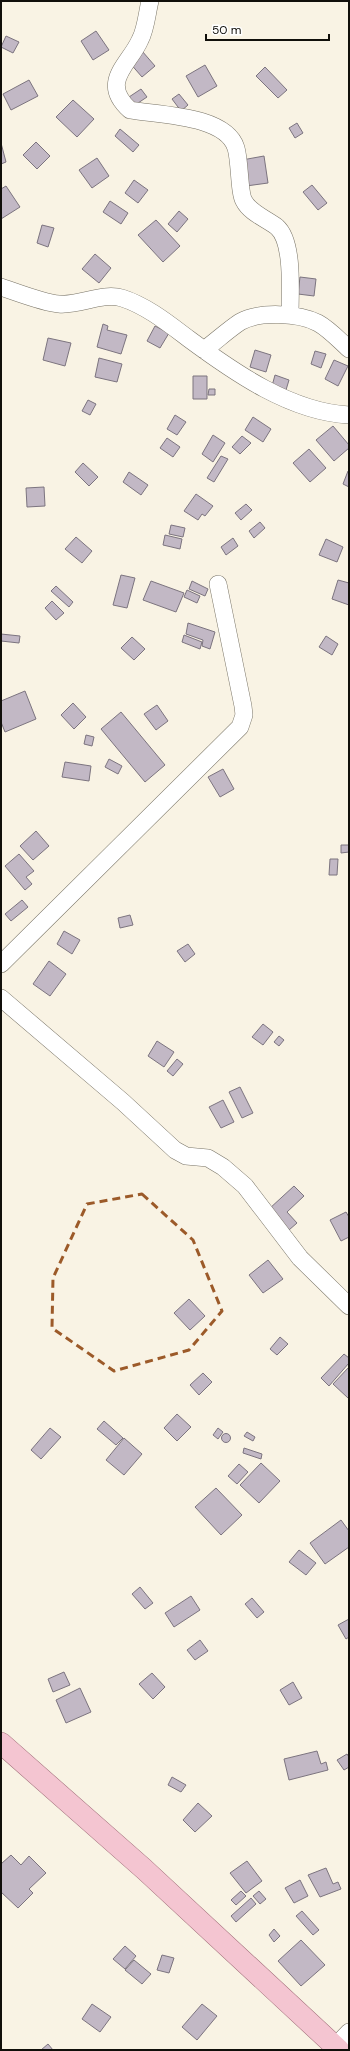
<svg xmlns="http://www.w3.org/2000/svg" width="350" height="2051" viewBox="0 0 350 2051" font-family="'DM Sans',sans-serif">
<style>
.building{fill:#c2b8c5;stroke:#7c747f}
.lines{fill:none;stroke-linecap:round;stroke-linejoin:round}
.minor-casing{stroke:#797467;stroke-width:18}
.major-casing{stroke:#9f6d78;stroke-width:22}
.minor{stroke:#fff;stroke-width:17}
.major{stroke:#f4c5d1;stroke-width:21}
.marked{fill:none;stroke:#9c5a29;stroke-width:3;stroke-dasharray:8 5;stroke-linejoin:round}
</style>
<rect width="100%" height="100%" fill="#f9f3e4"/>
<path class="building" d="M 96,31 L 109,50 L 93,60 L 81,41 Z
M 6,36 L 19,42 L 13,53 L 1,47 Z
M 142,51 L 155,66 L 142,77 L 129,62 Z
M 205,65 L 217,86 L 198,97 L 186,76 Z
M 265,67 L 287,90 L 278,98 L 256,76 Z
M 29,80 L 38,96 L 11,110 L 3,94 Z
M 141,89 L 147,97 L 132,107 L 126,99 Z
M 179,94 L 188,105 L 181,111 L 172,99 Z
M 73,100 L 94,119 L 77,137 L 56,117 Z
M 297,123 L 303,133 L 295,138 L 289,128 Z
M 120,129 L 139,145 L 133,152 L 115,136 Z
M 36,142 L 50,156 L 37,169 L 23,155 Z
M 1,143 L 6,162 L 1,164 Z
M 264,156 L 268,183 L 246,186 L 242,160 Z
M 97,158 L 109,176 L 92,188 L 79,170 Z
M 134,180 L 148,190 L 138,203 L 125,193 Z
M 312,185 L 327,203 L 318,210 L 303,192 Z
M 6,186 L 20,207 L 1,219 L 1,189 Z
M 110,201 L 128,213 L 121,224 L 103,212 Z
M 179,211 L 188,219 L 177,232 L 168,224 Z
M 156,220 L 180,246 L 163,262 L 138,235 Z
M 42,225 L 54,228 L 48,247 L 37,243 Z
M 95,254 L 111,268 L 99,283 L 82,269 Z
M 300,277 L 316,279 L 314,296 L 298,294 Z
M 103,324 L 108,326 L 107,330 L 127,335 L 121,354 L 97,347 Z
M 155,326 L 169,333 L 160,348 L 147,341 Z
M 48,338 L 71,343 L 65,366 L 43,360 Z
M 255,350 L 271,355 L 266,372 L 250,367 Z
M 315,351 L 326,354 L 321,368 L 311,364 Z
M 99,358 L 122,364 L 117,382 L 95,377 Z
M 334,360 L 348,366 L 338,386 L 325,379 Z
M 275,375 L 289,380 L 286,390 L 272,386 Z
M 193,376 L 207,376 L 207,399 L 193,399 Z
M 209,389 L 215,389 L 215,395 L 208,395 Z
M 88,400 L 96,404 L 90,415 L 82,411 Z
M 175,415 L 186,422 L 177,435 L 167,429 Z
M 253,417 L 271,429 L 263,442 L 245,430 Z
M 333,426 L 349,445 L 349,448 L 334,461 L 316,440 Z
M 213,435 L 225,443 L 213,462 L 202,454 Z
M 242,436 L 251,443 L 240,454 L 232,447 Z
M 167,438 L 180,447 L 173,457 L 160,448 Z
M 309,449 L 326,468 L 310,482 L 293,463 Z
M 221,456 L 228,459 L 214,482 L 207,478 Z
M 83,463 L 98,477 L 89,486 L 75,472 Z
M 348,471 L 349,471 L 349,487 L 343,484 Z
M 129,472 L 148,485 L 141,495 L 123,482 Z
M 44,487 L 45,506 L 27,507 L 26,488 Z
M 196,494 L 213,506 L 205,516 L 202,514 L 198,520 L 184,511 Z
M 246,504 L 252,510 L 241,520 L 235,513 Z
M 260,522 L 265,528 L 254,538 L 249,531 Z
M 171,525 L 185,528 L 183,537 L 169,534 Z
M 165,535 L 182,539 L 180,549 L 163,545 Z
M 76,537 L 92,551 L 82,563 L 65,549 Z
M 233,538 L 238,546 L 226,555 L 221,547 Z
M 326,539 L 343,547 L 337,562 L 319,555 Z
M 121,575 L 135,578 L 127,608 L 113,605 Z
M 338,580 L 349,583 L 349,605 L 332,599 Z
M 151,581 L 184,593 L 176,612 L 143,600 Z
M 192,581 L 208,589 L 205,596 L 189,589 Z
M 56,586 L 73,602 L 69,607 L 51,591 Z
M 187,590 L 200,596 L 197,603 L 184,597 Z
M 52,601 L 64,613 L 56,620 L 45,608 Z
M 188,623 L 215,632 L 210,649 L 202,646 L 203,640 L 186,634 Z
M 1,634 L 20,636 L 19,643 L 1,641 Z
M 184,635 L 202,642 L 200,649 L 182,642 Z
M 326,636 L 338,644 L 332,655 L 319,647 Z
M 132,637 L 145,649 L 134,660 L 121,648 Z
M 25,691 L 36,719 L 5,732 L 1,722 L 1,701 Z
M 73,703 L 86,717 L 74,729 L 61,715 Z
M 157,705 L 168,721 L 156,730 L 144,714 Z
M 121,712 L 165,765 L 145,782 L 101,729 Z
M 86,735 L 94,737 L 92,746 L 84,744 Z
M 109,759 L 122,766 L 118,774 L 105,767 Z
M 65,762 L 91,766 L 89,781 L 62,777 Z
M 223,769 L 234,789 L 220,797 L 208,777 Z
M 36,831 L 49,846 L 33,860 L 20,846 Z
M 341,845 L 349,845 L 349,852 L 341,853 Z
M 19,854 L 34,871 L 26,877 L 32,884 L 25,890 L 5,866 Z
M 330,859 L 338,859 L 337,875 L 329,875 Z
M 22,900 L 28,907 L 11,921 L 5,914 Z
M 130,915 L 133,925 L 120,928 L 118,918 Z
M 64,931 L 80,940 L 72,954 L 57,944 Z
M 188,944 L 195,954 L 185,962 L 177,951 Z
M 49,961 L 66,974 L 50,996 L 33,984 Z
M 263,1024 L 273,1032 L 263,1045 L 252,1037 Z
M 279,1036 L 284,1040 L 279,1046 L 274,1042 Z
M 157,1041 L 174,1052 L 164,1067 L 148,1056 Z
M 177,1059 L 183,1064 L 173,1076 L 167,1071 Z
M 240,1087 L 253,1113 L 242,1118 L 229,1092 Z
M 223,1100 L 234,1122 L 221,1128 L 209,1107 Z
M 294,1186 L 304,1196 L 287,1212 L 297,1223 L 289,1230 L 269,1209 Z
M 346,1212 L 349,1217 L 349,1237 L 341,1241 L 330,1220 Z
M 268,1260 L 283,1279 L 263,1293 L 249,1275 Z
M 189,1299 L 205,1316 L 190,1330 L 174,1313 Z
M 280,1337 L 288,1344 L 277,1355 L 270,1349 Z
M 344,1354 L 349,1358 L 349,1363 L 329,1386 L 321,1378 Z
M 349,1367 L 349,1396 L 348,1398 L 333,1384 Z
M 203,1373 L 212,1382 L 199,1395 L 190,1385 Z
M 177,1414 L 191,1427 L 177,1441 L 164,1428 Z
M 104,1421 L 123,1438 L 116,1445 L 97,1429 Z
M 50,1428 L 61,1437 L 41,1459 L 31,1450 Z
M 218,1428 L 223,1432 L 218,1439 L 213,1435 Z
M 247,1432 L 255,1437 L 253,1441 L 244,1436 Z
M221.5 1438a4.5 4.5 0 1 1 9 0a4.5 4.5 0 1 1-9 0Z
M 124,1438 L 142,1454 L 124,1475 L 106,1460 Z
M 244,1448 L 262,1454 L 261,1459 L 243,1453 Z
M 261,1463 L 280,1481 L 259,1503 L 240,1485 Z
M 239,1464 L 248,1472 L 237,1484 L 228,1476 Z
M 216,1488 L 242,1515 L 221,1535 L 195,1507 Z
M 341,1520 L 349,1531 L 349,1547 L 325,1564 L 310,1543 Z
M 299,1550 L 316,1563 L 306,1575 L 289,1562 Z
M 140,1587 L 153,1603 L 145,1609 L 132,1594 Z
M 191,1596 L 200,1610 L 174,1627 L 165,1613 Z
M 252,1598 L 264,1612 L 257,1618 L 245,1604 Z
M 349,1619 L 349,1637 L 346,1639 L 338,1625 Z
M 200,1640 L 208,1651 L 195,1660 L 187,1650 Z
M 64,1672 L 70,1685 L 53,1692 L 48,1679 Z
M 152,1673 L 165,1687 L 153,1699 L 139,1684 Z
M 293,1682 L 302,1698 L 289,1705 L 280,1690 Z
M 80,1688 L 91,1712 L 66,1723 L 56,1700 Z
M 317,1751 L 321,1764 L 326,1762 L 328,1770 L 289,1780 L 284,1759 Z
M 347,1754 L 349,1757 L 349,1767 L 344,1770 L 337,1760 Z
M 172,1777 L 186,1785 L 181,1792 L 168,1785 Z
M 198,1803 L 212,1816 L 195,1832 L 183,1820 Z
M 11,1855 L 21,1865 L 29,1856 L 46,1873 L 29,1889 L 33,1893 L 18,1908 L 1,1892 L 1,1864 Z
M 247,1861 L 262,1881 L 246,1893 L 230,1873 Z
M 326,1868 L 333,1884 L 338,1882 L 341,1889 L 320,1897 L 308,1875 Z
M 300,1880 L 308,1896 L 294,1903 L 285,1888 Z
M 241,1891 L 246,1896 L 236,1905 L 231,1900 Z
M 259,1891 L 266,1899 L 260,1904 L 253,1896 Z
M 251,1898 L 256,1904 L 236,1922 L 231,1916 Z
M 302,1911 L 319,1930 L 313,1935 L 296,1916 Z
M 274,1929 L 280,1936 L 274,1942 L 269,1935 Z
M 301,1940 L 325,1965 L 301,1986 L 278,1961 Z
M 125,1946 L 136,1956 L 125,1969 L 113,1959 Z
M 162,1955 L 174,1958 L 169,1973 L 157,1970 Z
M 134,1960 L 151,1974 L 142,1984 L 125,1970 Z
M 92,2004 L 111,2017 L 100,2032 L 82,2019 Z
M 202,2004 L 217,2016 L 197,2040 L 182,2027 Z
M 48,2044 L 53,2050 L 41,2050 Z"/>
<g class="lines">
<g class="minor-casing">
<path id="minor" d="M 150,1 C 147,13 146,29 140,40 C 129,65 99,82 130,110 C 158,115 226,115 236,148 C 240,161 239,193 244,201 C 250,213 267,219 277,227 C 294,242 290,293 290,315
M 1,287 C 16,292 44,303 59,304 C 80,306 102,292 122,298 C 147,306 169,324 189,339 C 235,373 291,412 349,415
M 204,350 C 216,341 228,330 240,322 C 259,311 299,313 318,323 C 329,329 339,340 349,349
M 1,964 L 240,727 L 244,715 L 243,706 L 218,584
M 1,998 L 123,1102 L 175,1150 L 186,1156 L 208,1158 L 223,1167 L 245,1186 L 300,1258 L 349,1306
M 332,2050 L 349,2032"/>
</g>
<g class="major-casing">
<path id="major" d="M 1,1743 L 144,1869 L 339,2050"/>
</g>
<use href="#minor" class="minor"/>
<use href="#major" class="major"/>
</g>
<path class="marked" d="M 142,1194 L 193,1240 L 222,1311 L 189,1350 L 114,1371 L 52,1328 L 53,1278 L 87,1204 Z"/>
<rect width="350" height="2051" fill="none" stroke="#110f0a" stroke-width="4"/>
<path d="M206 34v6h123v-6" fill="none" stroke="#110f0a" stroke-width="2"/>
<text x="212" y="34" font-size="12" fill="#110f0a" stroke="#ffffff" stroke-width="3" paint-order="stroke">50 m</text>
</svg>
